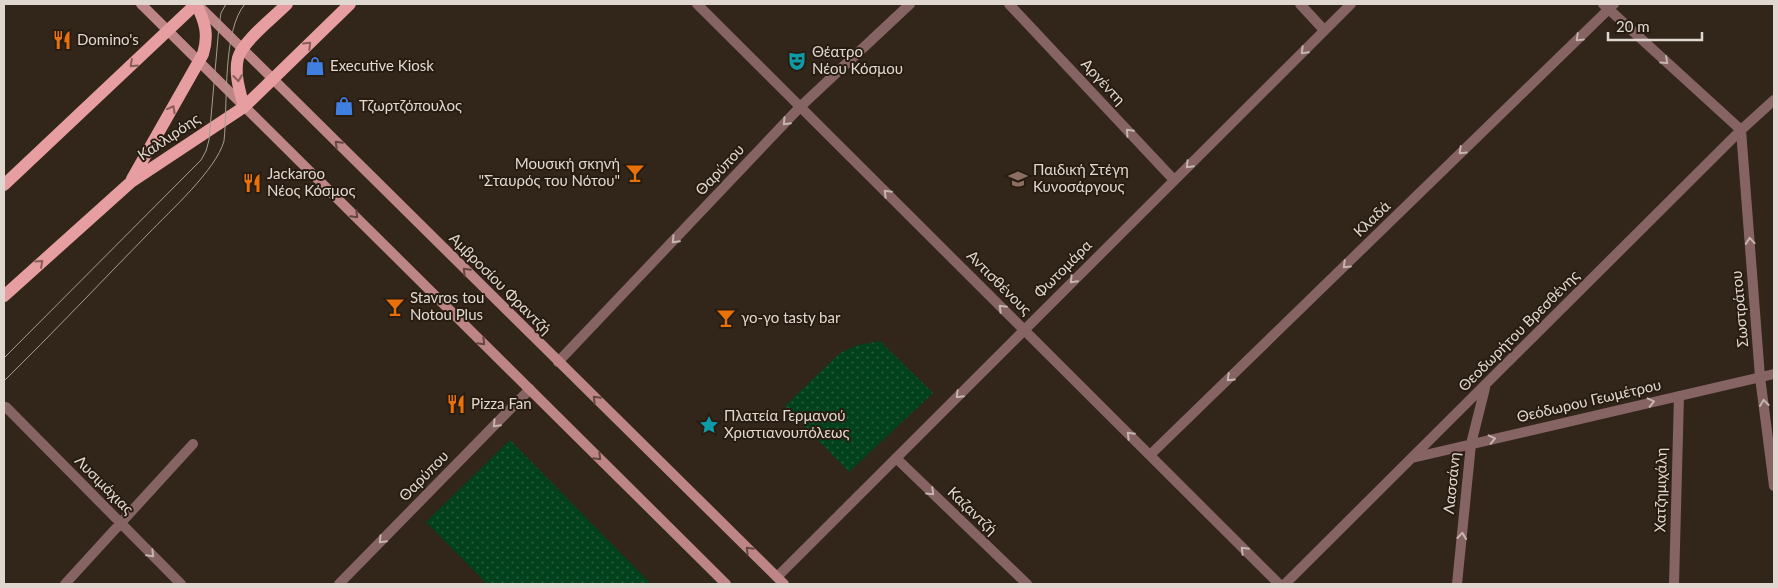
<svg xmlns="http://www.w3.org/2000/svg" width="1778" height="588" viewBox="0 0 1778 588" font-family="Lato,sans-serif">
<style>
.park{fill:url(#park-dots)}
.lines{fill:none;stroke-linecap:round;stroke-linejoin:round}
.minor{stroke:#876464;stroke-width:10}
.secondary{stroke:#bd8586;stroke-width:10}
.primary{stroke:#e79ea0;stroke-width:12}
.tram{stroke:#a59c92;stroke-width:1}
.oneway{stroke:#c5b5b0}
.oneway2{stroke:#885d58}
.oneway3{stroke:#644640}
.labels{text-anchor:middle;stroke-width:4;stroke-linejoin:round;paint-order:stroke}
.poi-label{font-size:15px;fill:#e0d8d0;stroke:#281c11;text-anchor:start}
.street-label{font-size:15px;fill:#e0d8d0;stroke:#281c11}
</style>
<defs>
<pattern id="park-dots" width="8" height="8" patternUnits="userSpaceOnUse" patternTransform="scale(1.25)"><rect width="8" height="8" fill="#01421d"/><path d="M2 2h.1M6 6h.1" fill="none" stroke="#265d3d" stroke-width="1.8" stroke-linecap="round"/></pattern>
</defs>
<rect width="100%" height="100%" fill="#32261a"/>
<path class="park" d="M 880,341 L 933,393 L 849,472 L 785,406 L 840,353 L 858,345 Z
M 510,440 L 651,584 L 487,584 L 426,522 Z"/>
<g class="lines">
<path class="minor" d="M 697,4 L 1279,584
M 1009,4 L 1174,180
M 1300,4 L 1324,30
M 1603,4 L 1741,130 L 1760,377 L 1774,486
M 558,362 L 800,107 L 910,4
M 6,407 L 181,584
M 1150,455 L 1614,4
M 896,458 L 1027,584
M 1412,458 L 1774,374
M 777,577 L 1351,4
M 65,584 L 193,444
M 339,584 L 530,389
M 1285,584 L 1741,130 L 1774,100
M 1457,584 L 1471,444 L 1485,388
M 1674,584 L 1679,396"/>
<path class="secondary" d="M 141,4 L 726,584
M 199,6 L 784,584"/>
<path class="primary" d="M 244,107 C 240,92 234,74 238,58 C 242,42 275,16 287,4
M 132,179 L 203,54 C 209,35 205,21 196,4
M 4,185 L 196,4
M 4,296 L 131,182 L 244,107 L 350,4"/>
<path class="tram" d="M 4,358 L 201,160 L 206,151 L 209,140 L 219,26 L 221,13 L 226,4
M 4,381 C 53,333 100,283 148,234 C 170,211 216,170 224,141 C 228,105 222,30 245,4"/>
</g>
<defs><path id="oneway-chevron" d="M-2-3.5L2.5 0L-2 3.5" fill="none" stroke-width="1.6" stroke-linecap="round" stroke-linejoin="round" transform="scale(1.25)"/></defs>
<g class="oneway">
<use href="#oneway-chevron" transform="translate(1579 38) rotate(136)"/>
<use href="#oneway-chevron" transform="translate(1304 51) rotate(135)"/>
<use href="#oneway-chevron" transform="translate(1665 61) rotate(42)"/>
<use href="#oneway-chevron" transform="translate(786 122) rotate(133)"/>
<use href="#oneway-chevron" transform="translate(1129 132) rotate(-133)"/>
<use href="#oneway-chevron" transform="translate(1462 151) rotate(136)"/>
<use href="#oneway-chevron" transform="translate(1189 165) rotate(135)"/>
<use href="#oneway-chevron" transform="translate(887 193) rotate(-135)"/>
<use href="#oneway-chevron" transform="translate(675 240) rotate(133)"/>
<use href="#oneway-chevron" transform="translate(1750 241) rotate(-95)"/>
<use href="#oneway-chevron" transform="translate(1346 265) rotate(136)"/>
<use href="#oneway-chevron" transform="translate(1073 280) rotate(135)"/>
<use href="#oneway-chevron" transform="translate(1002 308) rotate(-135)"/>
<use href="#oneway-chevron" transform="translate(1230 378) rotate(136)"/>
<use href="#oneway-chevron" transform="translate(959 395) rotate(135)"/>
<use href="#oneway-chevron" transform="translate(1651 402) rotate(-13)"/>
<use href="#oneway-chevron" transform="translate(1764 403) rotate(-97)"/>
<use href="#oneway-chevron" transform="translate(496 424) rotate(134)"/>
<use href="#oneway-chevron" transform="translate(1130 435) rotate(-135)"/>
<use href="#oneway-chevron" transform="translate(1492 439) rotate(-13)"/>
<use href="#oneway-chevron" transform="translate(931 492) rotate(44)"/>
<use href="#oneway-chevron" transform="translate(1462 536) rotate(-84)"/>
<use href="#oneway-chevron" transform="translate(382 540) rotate(134)"/>
<use href="#oneway-chevron" transform="translate(1244 550) rotate(-135)"/>
<use href="#oneway-chevron" transform="translate(151 554) rotate(45)"/>
</g>
<g class="oneway2">
<use href="#oneway-chevron" transform="translate(308 45) rotate(-44)"/>
<use href="#oneway-chevron" transform="translate(133 64) rotate(137)"/>
<use href="#oneway-chevron" transform="translate(238 78) rotate(84)"/>
<use href="#oneway-chevron" transform="translate(172 109) rotate(-61)"/>
<use href="#oneway-chevron" transform="translate(40 263) rotate(-42)"/>
</g>
<g class="oneway3">
<use href="#oneway-chevron" transform="translate(338 144) rotate(-135)"/>
<use href="#oneway-chevron" transform="translate(355 215) rotate(45)"/>
<use href="#oneway-chevron" transform="translate(466 271) rotate(-135)"/>
<use href="#oneway-chevron" transform="translate(482 342) rotate(45)"/>
<use href="#oneway-chevron" transform="translate(596 399) rotate(-135)"/>
<use href="#oneway-chevron" transform="translate(598 457) rotate(45)"/>
<use href="#oneway-chevron" transform="translate(749 550) rotate(-135)"/>
</g>
<defs>
<g id="restaurant-bare" transform="scale(1.5)"><path d="M-5-6h1v4h1v-4h1v4h1v-4h1v5L-1.5 .5V6h-2V.5L-5-1ZM5-6V6H3V1.5H1.5Q1.5-4 5-6Z" fill="#e8710a" stroke="#281c11" stroke-width="2.5" paint-order="stroke"/></g>
<g id="theatre-bare" transform="scale(1.5)"><path d="M-5-5.5Q0-4 5-5.5V0Q5 5 0 6Q-5 5-5 0ZM-3.3-2.5H-1v1.5H-3.3ZM1-2.5H3.3v1.5H1ZM-2.8 1Q0 5.5 2.8 1Z" fill="#0f9aa8" stroke="#281c11" stroke-width="2.5" paint-order="stroke"/></g>
<g id="shop-bare" transform="scale(1.5)"><path d="M-5-2.5h2.3a2.7 3.5 0 0 1 5.4 0H5L5.5 6h-11ZM-1.5-2.5h3a1.5 2.3 0 0 0-3 0Z" fill="#3f7fe0" stroke="#281c11" stroke-width="2.5" paint-order="stroke"/></g>
<g id="bar-bare" transform="scale(1.5)"><path d="M-6-5H6L.8 .8V4.5H3.5V6h-7V4.5H-.8V.8Z" fill="#e8710a" stroke="#281c11" stroke-width="2.5" paint-order="stroke"/></g>
<g id="school-bare" transform="scale(1.5)"><path d="M0-5L7-2L0 1L-7-2ZM-4 1L0 2.5L4 1V4Q0 6-4 4Z" fill="#8d6e63" stroke="#281c11" stroke-width="2.5" paint-order="stroke"/></g>
<g id="sight-bare" transform="scale(1.5)"><path d="M0-6L1.8-2.2L6-1.7L2.9 1.2L3.7 5.4L0 3.3L-3.7 5.4L-2.9 1.2L-6-1.7L-1.8-2.2Z" fill="#0f9aa8" stroke="#281c11" stroke-width="2.5" paint-order="stroke"/></g>
</defs>
<g fill-rule="evenodd">
<use href="#restaurant-bare" x="62" y="40"/>
<use href="#theatre-bare" x="797" y="61"/>
<use href="#shop-bare" x="315" y="66"/>
<use href="#shop-bare" x="344" y="106"/>
<use href="#bar-bare" x="635" y="173"/>
<use href="#school-bare" x="1018" y="179"/>
<use href="#restaurant-bare" x="252" y="183"/>
<use href="#bar-bare" x="395" y="307"/>
<use href="#bar-bare" x="726" y="318"/>
<use href="#restaurant-bare" x="456" y="404"/>
<use href="#sight-bare" x="709" y="425"/>
</g>
<g class="labels">
<g class="poi-label">
<text x="77" y="45">Domino's</text>
<text x="812" y="57">Θέατρο<tspan x="812" dy="17">Νέου Κόσμου</tspan></text>
<text x="330" y="71">Executive Kiosk</text>
<text x="359" y="111">Τζωρτζόπουλος</text>
<text x="620" y="169" text-anchor="end">Μουσική σκηνή<tspan x="620" dy="17">"Σταυρός του Νότου"</tspan></text>
<text x="1033" y="175">Παιδική Στέγη<tspan x="1033" dy="17">Κυνοσάργους</tspan></text>
<text x="267" y="179">Jackaroo<tspan x="267" dy="17">Νέος Κόσμος</tspan></text>
<text x="410" y="303">Stavros tou<tspan x="410" dy="17">Notou Plus</tspan></text>
<text x="741" y="323">γο-γο tasty bar</text>
<text x="471" y="409">Pizza Fan</text>
<text x="724" y="421">Πλατεία Γερμανού<tspan x="724" dy="17">Χριστιανουπόλεως</tspan></text>
</g>
<g class="street-label">
<text transform="translate(1103 82) rotate(47)" y="5">Αργέντη</text>
<text transform="translate(169 137) rotate(-34)" y="5">Καλλιρόης</text>
<text transform="translate(720 170) rotate(-47)" y="5">Θαρύπου</text>
<text transform="translate(1372 219) rotate(-44)" y="5">Κλαδά</text>
<text transform="translate(1063 269) rotate(-45)" y="5">Φωτομάρα</text>
<text transform="translate(999 283) rotate(45)" y="5">Αντισθένους</text>
<text transform="translate(500 284) rotate(45)" y="5">Αμβροσίου Φραντζή</text>
<text transform="translate(1740 309) rotate(-95)" y="5">Σωστράτου</text>
<text transform="translate(1519 331) rotate(-45)" y="5">Θεοδωρήτου Βρεσθένης</text>
<text transform="translate(1589 401) rotate(-13)" y="5">Θεόδωρου Γεωμέτρου</text>
<text transform="translate(424 476) rotate(-46)" y="5">Θαρύπου</text>
<text transform="translate(1452 483) rotate(-84)" y="5">Λασσάνη</text>
<text transform="translate(104 485) rotate(45)" y="5">Λυσιμάχιας</text>
<text transform="translate(1661 490) rotate(-89)" y="5">Χατζημιχάλη</text>
<text transform="translate(972 511) rotate(44)" y="5">Καζαντζή</text>
</g>
</g>
<rect width="1778" height="588" fill="none" stroke="#e0d8d0" stroke-width="10"/>
<path d="M1608 32v8h94v-8" fill="none" stroke="#e0d8d0" stroke-width="2.5"/>
<text x="1616" y="32" font-size="15" fill="#e0d8d0" stroke="#281c11" stroke-width="4" paint-order="stroke">20 m</text>
</svg>
